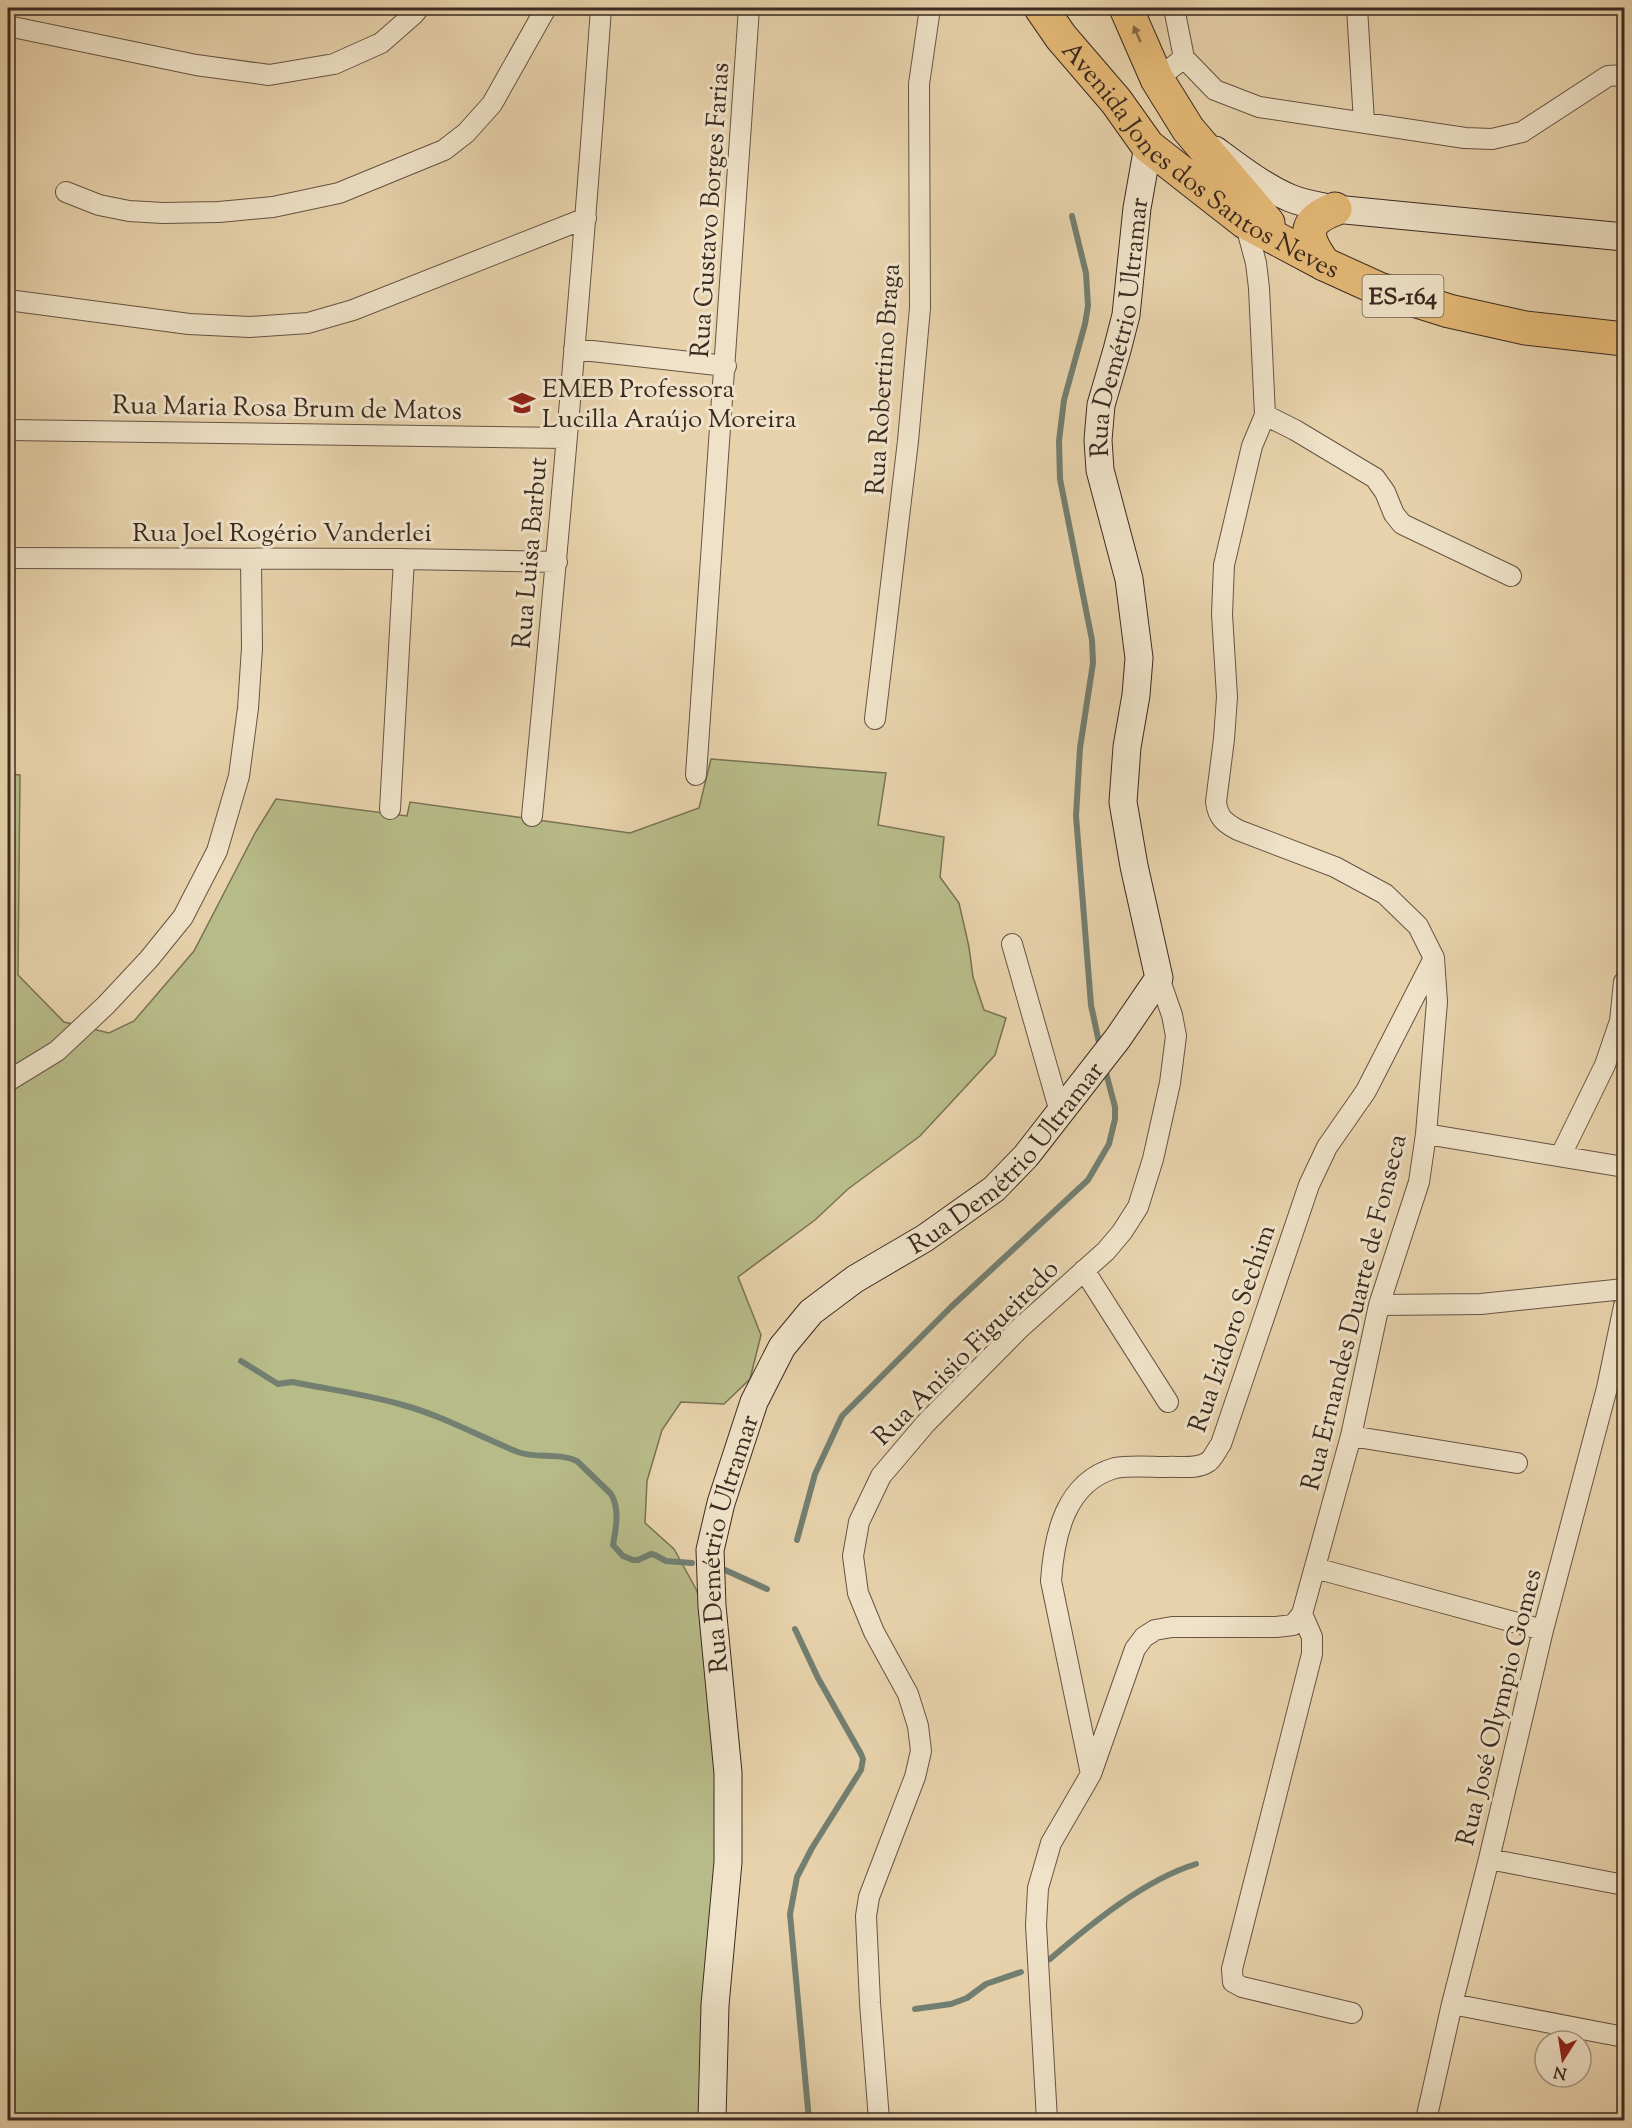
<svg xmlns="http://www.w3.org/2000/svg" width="1632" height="2128" viewBox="0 0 1632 2128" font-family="'Sorts Mill Goudy',serif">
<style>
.green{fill:#b7bb88;stroke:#797254;stroke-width:1.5}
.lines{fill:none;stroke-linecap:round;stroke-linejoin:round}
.stream{stroke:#727f71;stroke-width:6}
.street-casing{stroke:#665444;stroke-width:22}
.secondary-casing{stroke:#3b2a21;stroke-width:29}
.highway-casing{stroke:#3b2a21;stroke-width:35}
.street{stroke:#efe2c8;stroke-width:20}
.secondary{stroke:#efe2c8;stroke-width:27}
.highway{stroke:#e4b976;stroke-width:33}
.oneway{fill:#876a47}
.labels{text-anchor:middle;stroke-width:6;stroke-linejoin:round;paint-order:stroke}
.shield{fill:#efe2c8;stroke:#716153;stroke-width:1.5}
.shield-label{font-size:24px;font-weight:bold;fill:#3b2a21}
.street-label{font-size:26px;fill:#3b2a21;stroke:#efe2c8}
.poi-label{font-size:26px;fill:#3b2a21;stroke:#efe2c8;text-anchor:start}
</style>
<rect width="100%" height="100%" fill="#e7d2ab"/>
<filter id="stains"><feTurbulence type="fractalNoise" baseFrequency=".00333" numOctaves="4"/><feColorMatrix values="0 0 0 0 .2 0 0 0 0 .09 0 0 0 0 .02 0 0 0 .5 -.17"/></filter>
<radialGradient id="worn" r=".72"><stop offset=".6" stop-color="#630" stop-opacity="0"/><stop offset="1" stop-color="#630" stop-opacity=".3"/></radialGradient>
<path class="green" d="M 711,759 L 886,773 L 878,825 L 944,837 L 940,877 L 959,903 L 969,947 L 973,977 L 984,1010 L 1006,1018 L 995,1055 L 920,1136 L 848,1189 L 815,1220 L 738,1277 L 761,1335 L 750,1379 L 724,1404 L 681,1402 L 662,1430 L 647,1481 L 645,1523 L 674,1549 L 696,1589 L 714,1640 L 721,1849 L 701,2120 L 8,2120 L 8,774 L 20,775 L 18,975 L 64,1022 L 109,1033 L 134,1021 L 194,951 L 255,833 L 276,799 L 407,816 L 410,802 L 630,833 L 699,808 Z"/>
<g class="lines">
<path class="stream" d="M 1072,216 L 1086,273 L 1088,306 L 1085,324 L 1064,400 L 1059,441 L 1060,479 L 1092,640 L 1093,663 L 1080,748 L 1076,816 L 1091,1005 L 1100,1047
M 241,1361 L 278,1384 L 292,1382 L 308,1385 C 340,1391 372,1396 403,1405 C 443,1416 480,1437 518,1452 C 537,1459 557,1452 577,1461 L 611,1494 C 620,1509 616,1528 613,1545 L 623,1556 L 633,1560 L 638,1560 L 651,1554 L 655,1555 L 666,1561 L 692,1563
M 797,1540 L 815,1474 L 842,1416 L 951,1307 L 1088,1180 L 1109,1144 L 1115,1119 L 1115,1107 L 1105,1069
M 725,1570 L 767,1589
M 795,1629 L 818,1678 L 861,1754 L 863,1759 L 861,1770 L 812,1848 L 797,1877 L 790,1914 L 809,2120
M 1050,1959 C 1091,1924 1144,1880 1196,1864
M 915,2009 L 951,2004 L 967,1998 L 986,1984 L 1021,1972"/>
<g class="street-casing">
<path id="street" d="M 1174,8 L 1184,58
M 1357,8 L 1364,122
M 8,26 L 196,65 L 269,75 L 334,64 L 381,43 L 413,15 L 419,8
M 1157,79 L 1184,58 L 1215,90 L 1259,107 L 1465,138 L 1492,139 L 1522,132 L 1608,76 L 1624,75
M 66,192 L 99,205 L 129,211 L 163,213 L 219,212 L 273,207 L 339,193 L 444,150 L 466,133 L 492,104 L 546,8
M 8,300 L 189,324 L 250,327 L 308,323 L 353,310 L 586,218
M 574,349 L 726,366
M 1265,415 L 1295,430 L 1375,478 L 1385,492 L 1394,514 L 1402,524 L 1511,576
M 8,430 L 566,438
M 8,558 L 404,559 L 557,562
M 875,719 L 908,441 L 920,308 L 919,84 L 930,8
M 696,775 L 749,8
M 390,809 L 404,559
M 532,816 C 558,547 582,277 601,8
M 1012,944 L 1060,1112
M 8,1081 L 57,1051 L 106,1005 L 149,959 L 183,917 L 217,851 L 239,776 L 248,708 L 252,648 L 251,560
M 1426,1134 L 1624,1167
M 1561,1155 L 1605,1065 L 1620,1021 L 1624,982
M 1084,1270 L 1168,1402
M 1379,1305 L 1481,1304 L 1624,1289
M 1351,1436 L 1517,1463
M 1315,1568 L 1543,1630
M 1302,1614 L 1312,1637 L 1312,1654 L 1232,1969 L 1233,1982 L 1242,1987 L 1352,2013
M 1091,1774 L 1135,1649 L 1144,1637 L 1155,1630 L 1172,1627 L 1276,1627 L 1293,1625 L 1302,1614 L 1351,1436 L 1379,1305 L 1419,1182 L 1426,1134 L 1437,1002 L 1434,958 L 1418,926 L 1385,894 L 1335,867 L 1238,830 C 1225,823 1218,818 1216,802 L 1224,739 L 1227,697 L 1222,614 L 1224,565 L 1252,446 L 1265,415 L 1259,288 L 1256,263 L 1245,222
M 1489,1859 L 1624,1885
M 1452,2004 L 1624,2037
M 879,2120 L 870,2003 L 866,1916 L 869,1897 L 915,1777 L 921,1751 L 918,1726 L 908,1694 L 874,1632 L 858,1593 L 853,1556 L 859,1522 L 881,1476 L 926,1423 L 1020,1328 L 1106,1251 L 1122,1232 L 1138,1207 L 1153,1159 L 1170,1083 L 1176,1036 L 1172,1015 L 1159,978
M 1047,2120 L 1036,1925 L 1038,1888 L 1051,1843 L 1091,1774 L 1051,1581 C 1054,1536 1065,1482 1115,1468 C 1129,1465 1152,1467 1167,1467 C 1179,1466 1196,1470 1208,1462 C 1213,1459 1217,1449 1221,1444 L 1309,1185 L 1327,1147 L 1366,1091 L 1434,958
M 1426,2120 L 1452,2004 L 1489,1859 L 1543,1630 L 1607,1388 L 1624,1306"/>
</g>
<g class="secondary-casing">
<g id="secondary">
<path d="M 1215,150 C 1238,167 1264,187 1290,198 C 1304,204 1320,206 1335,209 L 1624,237"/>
<path id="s1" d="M 712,2120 L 715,2005 L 728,1862 L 728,1773 L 712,1606 L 710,1550 L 721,1503 L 754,1402 L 782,1347 L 811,1312 L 855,1279 L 925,1238 L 994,1189 L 1026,1156 L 1118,1038 L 1159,978 L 1134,866 L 1123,802 L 1127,747 L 1136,695 L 1139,658 L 1129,579 L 1100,470 L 1098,440 L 1101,405 L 1117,350 L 1126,315 L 1137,208 L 1148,146"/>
</g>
</g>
<g class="highway-casing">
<g id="highway">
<path id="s2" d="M 1041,8 L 1061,37 L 1116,101 L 1148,146 L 1245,222 L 1324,264 L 1379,289 L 1449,311 L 1525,328 L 1624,339"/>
<path d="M 1126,8 L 1157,79 L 1188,129 L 1268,223"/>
<path d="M 1324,264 C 1305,237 1301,222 1335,209"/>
</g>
</g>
<use href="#street" class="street"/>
<use href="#secondary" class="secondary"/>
<use href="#highway" class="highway"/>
</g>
<defs><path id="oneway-solid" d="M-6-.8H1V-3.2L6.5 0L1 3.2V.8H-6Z" transform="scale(1.5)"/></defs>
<use class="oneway" href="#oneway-solid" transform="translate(1137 34) rotate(-114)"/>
<defs>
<g id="school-bare" transform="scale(2.07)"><path d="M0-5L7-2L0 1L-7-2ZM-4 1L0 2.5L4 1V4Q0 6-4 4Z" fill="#8f2418" stroke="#efe2c8" stroke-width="2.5" paint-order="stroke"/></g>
</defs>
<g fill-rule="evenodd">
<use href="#school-bare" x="522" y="403"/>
</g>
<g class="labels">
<rect class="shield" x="1362.5" y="275" width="81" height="42" rx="4.5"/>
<g class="shield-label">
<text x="1403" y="304">ES-164</text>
</g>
<g class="street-label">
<text dy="9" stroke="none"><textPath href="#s2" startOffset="224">Avenida Jones dos Santos Neves</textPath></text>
<text transform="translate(709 210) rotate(-86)" y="9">Rua Gustavo Borges Farias</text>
<text dy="9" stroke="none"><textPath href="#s1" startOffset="1984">Rua Demétrio Ultramar</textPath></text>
<text transform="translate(882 379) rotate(-86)" y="9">Rua Robertino Braga</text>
<text transform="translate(287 407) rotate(1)" y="9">Rua Maria Rosa Brum de Matos</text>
<text x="282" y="541">Rua Joel Rogério Vanderlei</text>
<text transform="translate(529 553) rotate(-85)" y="9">Rua Luisa Barbut</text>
<text dy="9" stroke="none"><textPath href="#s1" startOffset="1084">Rua Demétrio Ultramar</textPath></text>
<text transform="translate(1353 1312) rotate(-76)" y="9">Rua Ernandes Duarte de Fonseca</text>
<text transform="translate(1231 1328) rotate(-71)" y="9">Rua Izidoro Sechim</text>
<text transform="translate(965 1352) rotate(-45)" y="9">Rua Anisio Figueiredo</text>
<text dy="9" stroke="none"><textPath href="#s1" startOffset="580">Rua Demétrio Ultramar</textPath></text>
<text transform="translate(1498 1707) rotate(-76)" y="9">Rua José Olympio Gomes</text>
</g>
<g class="poi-label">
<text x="542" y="397">EMEB Professora<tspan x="542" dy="30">Lucilla Araújo Moreira</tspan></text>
</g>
</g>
<rect width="1632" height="2128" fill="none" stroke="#e7d2ab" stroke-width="30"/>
<rect x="9" y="9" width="1614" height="2110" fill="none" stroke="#3b2a21" stroke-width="3"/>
<rect x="15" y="15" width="1602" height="2098" fill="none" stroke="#3b2a21" stroke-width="1.5"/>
<g transform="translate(1563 2059) rotate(192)"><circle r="28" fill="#efe2c8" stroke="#a79885" stroke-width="1.5"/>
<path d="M0-4.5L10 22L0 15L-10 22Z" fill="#8f2418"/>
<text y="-9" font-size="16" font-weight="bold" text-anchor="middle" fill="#3b2a21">N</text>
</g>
<rect width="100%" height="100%" filter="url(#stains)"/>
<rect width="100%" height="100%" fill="url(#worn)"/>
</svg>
